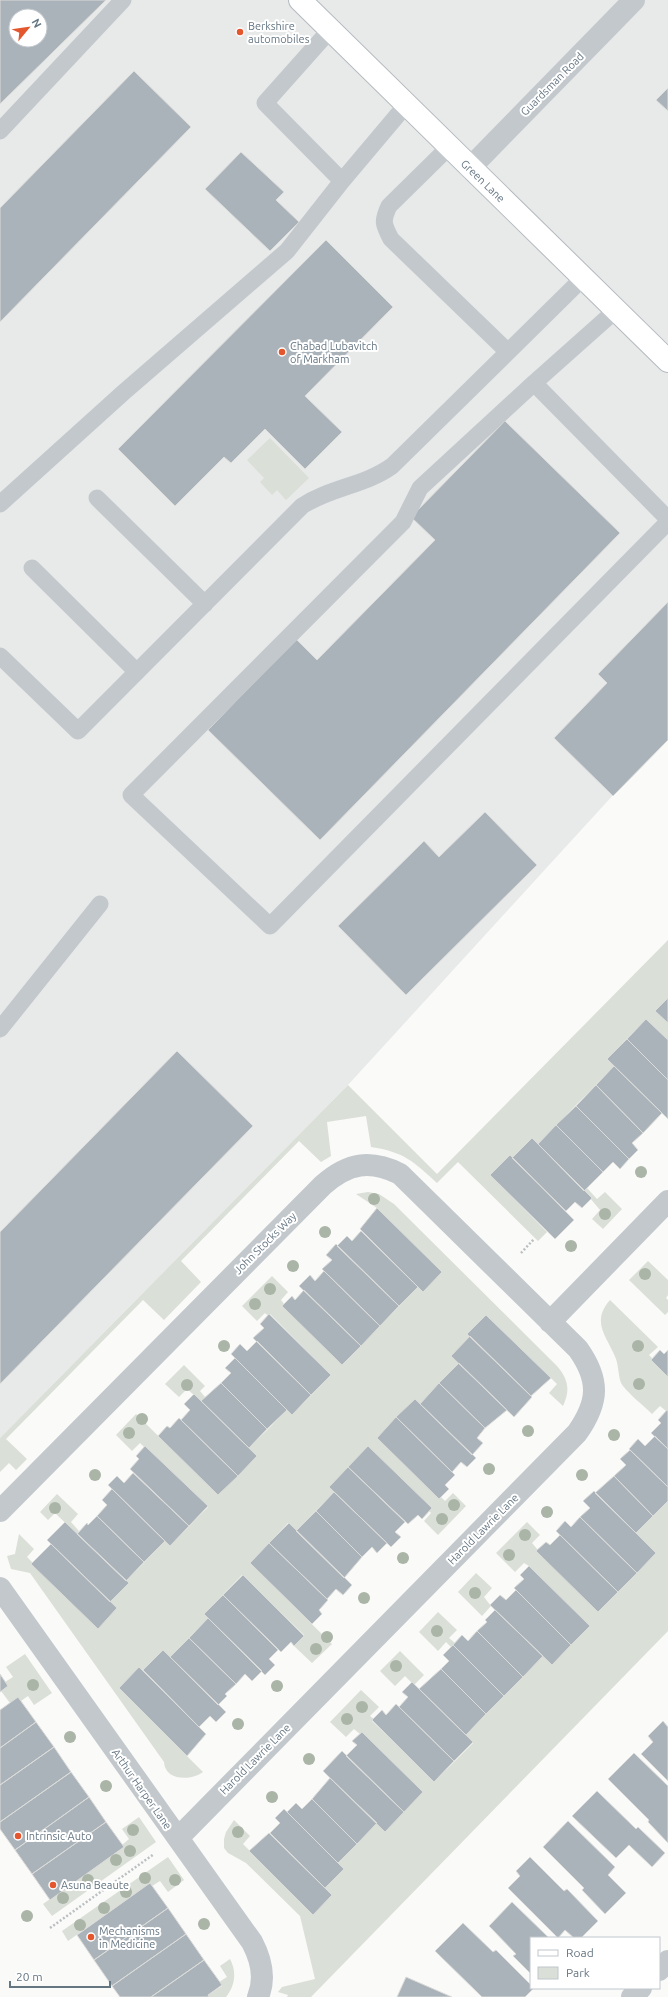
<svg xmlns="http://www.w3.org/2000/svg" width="668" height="1997" viewBox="0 0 668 1997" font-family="Ubuntu,sans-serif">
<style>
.built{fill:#e8e9e9;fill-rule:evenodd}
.green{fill:#dadfd7}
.building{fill:#aab3b9;stroke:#dcdcda;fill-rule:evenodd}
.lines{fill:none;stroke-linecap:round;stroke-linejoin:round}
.secondary-casing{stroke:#b3babf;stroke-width:24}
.path{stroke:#bbbfc2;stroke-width:2.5;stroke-dasharray:2 2;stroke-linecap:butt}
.lane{stroke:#c3c8cc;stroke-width:17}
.street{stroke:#c3c8cc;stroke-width:22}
.secondary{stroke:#fff;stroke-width:22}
.tree{fill:#aab4a7}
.poi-dot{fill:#e4572e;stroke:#fff;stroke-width:1.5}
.labels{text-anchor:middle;stroke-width:4;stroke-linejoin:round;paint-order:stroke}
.poi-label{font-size:11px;fill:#657683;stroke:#fff;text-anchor:start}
.street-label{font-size:11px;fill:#657683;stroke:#fff}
</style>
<rect width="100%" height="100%" fill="#fafaf8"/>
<path class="built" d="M 0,0 L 668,0 L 668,735 L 348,1085 L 0,1438 ZM 16,16 L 40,16 L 40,40 L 16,40 Z"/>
<path class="green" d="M 270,438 L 309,478 L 286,500 L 277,490 L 272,495 L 260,482 L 264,478 L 247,460 Z
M 668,940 L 668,998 L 655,1011 L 668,1023 L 668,1040 L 646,1019 L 607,1059 L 614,1066 L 538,1144 L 512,1158 L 510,1155 L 490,1175 L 547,1232 L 538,1241 L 458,1162 L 437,1183 C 413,1161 404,1152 371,1147 L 366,1116 L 327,1122 L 331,1156 L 321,1162 L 299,1141 L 181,1261 L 201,1282 L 164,1320 L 143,1300 L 6,1439 L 27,1459 L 16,1470 L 9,1463 L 0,1472 L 0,1438 L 348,1085 L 437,1174 Z
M 587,1188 L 597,1199 L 605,1192 L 622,1209 L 603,1229 L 592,1219 L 600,1210 L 584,1191 Z
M 368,1192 L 379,1194 L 394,1204 L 557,1366 C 569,1380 570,1391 563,1406 L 549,1393 L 557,1384 L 486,1315 L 468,1333 L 470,1336 L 459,1363 L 420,1404 L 415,1399 L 377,1438 L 439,1499 L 441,1497 L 445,1501 L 453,1493 L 466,1506 L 438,1535 L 424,1521 L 431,1513 L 429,1511 L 432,1508 L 368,1447 L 329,1487 L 334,1492 L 296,1531 L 288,1523 L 250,1563 L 332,1644 L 312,1663 L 294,1646 L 304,1635 L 242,1575 L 204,1614 L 208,1618 L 170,1657 L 163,1650 L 143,1670 L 139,1668 L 119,1688 L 203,1772 C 191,1781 165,1781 164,1762 L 30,1573 L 11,1569 L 7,1556 L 15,1554 L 19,1534 L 34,1549 L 27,1557 L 33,1563 L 32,1564 L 98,1628 L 117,1608 L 110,1602 L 128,1583 L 126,1581 L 165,1541 L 170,1546 L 208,1507 L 145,1446 L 144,1447 L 140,1443 L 132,1451 L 116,1435 L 136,1414 L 218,1495 L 257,1456 L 249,1448 L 287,1410 L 292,1415 L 331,1375 L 270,1314 L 267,1315 L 265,1313 L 257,1321 L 242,1306 L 272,1276 L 288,1292 L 281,1300 L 284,1304 L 282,1306 L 342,1365 L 418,1287 L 423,1291 L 377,1208 L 356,1194 Z
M 648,1261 L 668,1280 L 668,1295 L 666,1298 L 668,1300 L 668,1312 L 665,1315 L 629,1280 Z
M 610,1300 L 658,1347 L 649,1355 L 652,1358 L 651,1360 L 668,1377 L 668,1411 L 666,1411 L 660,1406 L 652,1414 C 643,1405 631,1396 623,1386 C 618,1380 619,1367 616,1359 C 608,1337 590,1323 610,1300 Z
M 184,1365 L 205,1386 L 200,1391 L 205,1397 L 201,1401 L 187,1389 L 179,1397 L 165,1384 Z
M 57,1494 L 78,1514 L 71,1522 L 79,1531 L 77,1534 L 55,1513 L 48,1520 L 40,1512 Z
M 668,1501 L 668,1631 L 311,1997 L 287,1997 L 288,1995 L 278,1992 L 282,1987 L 315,1979 L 300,1916 L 246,1863 L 228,1853 L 224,1848 L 224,1839 L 226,1832 L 234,1820 L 250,1836 L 243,1844 L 313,1914 L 332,1895 L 325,1888 L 344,1869 L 338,1863 L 377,1823 L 385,1831 L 423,1792 L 362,1732 L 360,1734 L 354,1729 L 346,1737 L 330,1722 L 361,1690 L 379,1707 L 370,1716 L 374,1719 L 372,1721 L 435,1781 L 473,1743 L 466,1735 L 543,1656 L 552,1665 L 589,1626 L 529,1566 L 524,1563 L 515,1572 L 496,1553 L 527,1522 L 540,1535 L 532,1543 L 538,1550 L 537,1551 L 598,1612 L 656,1553 L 636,1533 Z
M 476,1573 L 492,1588 L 484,1597 L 491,1606 L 482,1616 L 458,1592 Z
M 438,1612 L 457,1630 L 449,1638 L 455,1643 L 451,1647 L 446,1642 L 438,1651 L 419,1632 Z
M 400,1651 L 424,1675 L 414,1685 L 405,1676 L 395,1686 L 380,1671 Z
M 25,1654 L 52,1693 L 34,1705 L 28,1696 L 21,1701 L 18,1697 L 10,1703 L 1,1691 L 8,1686 L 5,1682 L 13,1677 L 6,1667 Z
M 139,1817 L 156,1842 L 52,1916 L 43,1904 L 124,1847 L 122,1845 L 129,1839 L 122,1829 Z
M 168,1857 L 184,1880 L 168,1892 L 160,1881 L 152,1886 L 150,1883 L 68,1941 L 62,1931 Z
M 230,1959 C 237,1972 235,1986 226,1997 L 209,1997 L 208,1995 L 222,1986 L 219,1982 L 227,1977 L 220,1966 Z"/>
<path class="building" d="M 0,0 L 106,0 L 0,104 ZM 16,16 L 40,16 L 40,40 L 16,40 Z
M 134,71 L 191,127 L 0,322 L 0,208 Z
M 668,88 L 668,111 L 656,100 Z
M 241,152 L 284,192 L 276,200 L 299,222 L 270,251 L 205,189 Z
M 326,240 L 393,307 L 305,396 L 342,432 L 305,469 L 265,429 L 231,463 L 224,457 L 175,506 L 118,449 Z
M 505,421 L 620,533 L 320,840 L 208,730 L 296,639 L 317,660 L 435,540 L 411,517 Z
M 668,602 L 668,740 L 613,796 L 554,738 L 607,683 L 598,674 Z
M 485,812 L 537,865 L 406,995 L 338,926 L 424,841 L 439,857 Z
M 668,998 L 668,1023 L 655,1011 Z
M 646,1019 L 668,1040 L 668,1080 L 627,1039 Z
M 627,1039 L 668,1080 L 668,1119 L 607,1059 Z
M 177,1051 L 253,1126 L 0,1384 L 0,1232 Z
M 614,1066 L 662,1113 L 643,1133 L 596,1085 Z
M 596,1085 L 643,1133 L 632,1143 L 638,1150 L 629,1159 L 576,1106 Z
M 576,1106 L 629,1159 L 620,1169 L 613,1162 L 603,1172 L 556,1125 Z
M 556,1125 L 603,1172 L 584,1191 L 538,1144 Z
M 532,1138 L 592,1198 L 582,1208 L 575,1202 L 566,1211 L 512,1158 Z
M 510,1155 L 574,1220 L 555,1239 L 490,1175 Z
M 377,1208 L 442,1272 L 423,1292 L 360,1229 Z
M 361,1231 L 418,1287 L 399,1306 L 337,1246 L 347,1236 L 352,1241 Z
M 336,1244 L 399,1306 L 380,1326 L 322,1269 L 332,1260 L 326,1255 Z
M 324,1271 L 380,1326 L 361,1346 L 299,1286 L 310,1275 L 315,1281 Z
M 304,1290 L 361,1346 L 342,1365 L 282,1306 L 292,1296 L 295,1300 Z
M 269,1314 L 331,1375 L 311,1395 L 253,1338 L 264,1328 L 260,1324 Z
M 486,1315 L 551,1378 L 531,1396 L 467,1334 Z
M 470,1336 L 532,1397 L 514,1417 L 451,1356 Z
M 257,1341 L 311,1395 L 292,1415 L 231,1354 L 240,1344 L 247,1351 Z
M 660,1350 L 664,1354 L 668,1350 L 668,1377 L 651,1360 Z
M 235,1358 L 287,1410 L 267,1429 L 221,1383 L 231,1373 L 225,1368 Z
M 459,1363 L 507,1410 L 485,1428 L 439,1383 Z
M 221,1383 L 267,1429 L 249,1448 L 201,1401 Z
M 439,1383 L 485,1428 L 477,1438 L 483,1443 L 472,1455 L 420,1404 Z
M 194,1394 L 257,1456 L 238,1476 L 181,1420 L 190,1410 L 184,1404 Z
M 415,1399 L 476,1458 L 467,1467 L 461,1462 L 452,1472 L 396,1417 Z
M 667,1410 L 668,1411 L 668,1449 L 651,1433 L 661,1423 L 658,1420 Z
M 396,1417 L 455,1475 L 445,1485 L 449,1489 L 439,1499 L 377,1438 Z
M 179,1418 L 238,1476 L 218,1495 L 158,1436 L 167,1426 L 170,1428 Z
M 655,1436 L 668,1449 L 668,1487 L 629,1449 L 638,1439 L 645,1446 Z
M 145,1446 L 208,1506 L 189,1526 L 130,1469 L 139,1459 L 136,1456 Z
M 368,1446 L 432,1508 L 422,1519 L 418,1515 L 408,1524 L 348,1467 Z
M 630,1450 L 668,1487 L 668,1501 L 653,1516 L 614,1476 L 626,1465 L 620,1459 Z
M 348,1467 L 405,1522 L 395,1532 L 401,1537 L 391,1547 L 329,1487 Z
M 133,1473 L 189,1526 L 170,1546 L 108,1485 L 117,1476 L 124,1483 Z
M 614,1476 L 653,1516 L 636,1533 L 595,1493 Z
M 112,1489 L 165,1541 L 144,1562 L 97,1516 L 107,1505 L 102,1500 Z
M 594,1491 L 656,1553 L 637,1573 L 580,1517 L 590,1508 L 583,1501 Z
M 334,1492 L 387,1543 L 377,1553 L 372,1547 L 362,1557 L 316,1511 Z
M 316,1511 L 362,1557 L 344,1578 L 296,1531 Z
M 97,1516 L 144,1562 L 126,1581 L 77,1534 L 87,1523 L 88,1525 Z
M 580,1517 L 637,1573 L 618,1592 L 556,1531 L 565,1521 L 571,1527 Z
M 65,1522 L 129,1583 L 110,1602 L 47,1540 Z
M 289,1523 L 352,1585 L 343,1595 L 336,1589 L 327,1599 L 269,1543 Z
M 560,1535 L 618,1592 L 598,1612 L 536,1551 L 546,1542 L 550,1545 Z
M 269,1543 L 328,1600 L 319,1610 L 322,1614 L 312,1624 L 250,1563 Z
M 51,1544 L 117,1608 L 98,1629 L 31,1564 Z
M 529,1566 L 590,1626 L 571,1645 L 514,1588 L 524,1579 L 520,1575 Z
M 243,1575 L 304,1636 L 294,1646 L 291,1642 L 281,1652 L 223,1595 Z
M 516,1590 L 571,1645 L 552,1665 L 490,1605 L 500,1595 L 506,1600 Z
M 223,1595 L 278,1650 L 269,1659 L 275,1665 L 265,1675 L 204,1614 Z
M 495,1610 L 543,1656 L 523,1677 L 477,1631 L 487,1622 L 485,1620 Z
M 208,1618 L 262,1671 L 252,1681 L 245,1674 L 236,1684 L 189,1638 Z
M 477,1631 L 523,1677 L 504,1696 L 453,1645 L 462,1635 L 468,1641 Z
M 189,1638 L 236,1684 L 225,1694 L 227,1696 L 218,1705 L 170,1657 Z
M 453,1645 L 504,1696 L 486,1714 L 441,1669 L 449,1661 L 443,1655 Z
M 163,1650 L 226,1712 L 216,1722 L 210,1716 L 199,1727 L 143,1670 Z
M 139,1667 L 206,1734 L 187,1756 L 119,1688 Z
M 441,1669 L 486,1714 L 466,1735 L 419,1689 Z
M 0,1674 L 8,1686 L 0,1692 Z
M 412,1682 L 473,1742 L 454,1761 L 399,1707 L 408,1697 L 402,1692 Z
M 18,1697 L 36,1722 L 0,1748 L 0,1710 Z
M 396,1704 L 454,1761 L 434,1782 L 372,1720 L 382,1710 L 386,1715 Z
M 663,1721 L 668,1727 L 668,1781 L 641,1754 L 653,1742 L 648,1736 Z
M 36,1722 L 54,1747 L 0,1785 L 0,1748 Z
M 362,1732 L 423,1792 L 404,1812 L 346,1756 L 357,1745 L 352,1741 Z
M 54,1747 L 71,1772 L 0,1822 L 0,1785 Z
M 342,1751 L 404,1812 L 385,1832 L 323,1771 Z
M 634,1753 L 668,1786 L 668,1843 L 648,1822 L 649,1820 L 608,1779 Z
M 71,1772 L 89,1797 L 15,1850 L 0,1829 L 0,1822 Z
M 330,1778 L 377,1823 L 357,1844 L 312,1799 Z
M 597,1791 L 636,1829 L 638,1827 L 665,1853 L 652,1867 L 629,1845 L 616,1858 L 572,1816 Z
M 89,1797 L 106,1822 L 32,1874 L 15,1850 Z
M 312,1799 L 357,1844 L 338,1863 L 287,1812 L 296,1803 L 302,1809 Z
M 284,1809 L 344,1869 L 325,1888 L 270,1833 L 280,1823 L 275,1818 Z
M 568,1821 L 615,1867 L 608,1875 L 626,1893 L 605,1914 L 582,1890 L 584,1888 L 543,1847 Z
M 106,1822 L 124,1847 L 50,1900 L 32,1874 Z
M 269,1833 L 332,1895 L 313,1915 L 249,1851 Z
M 530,1857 L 564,1891 L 567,1889 L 598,1921 L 581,1938 L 574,1938 L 565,1930 L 558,1938 L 508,1888 L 520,1876 L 516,1871 Z
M 150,1883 L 168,1908 L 94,1960 L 77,1935 Z
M 512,1902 L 549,1938 L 531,1938 L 531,1974 L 513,1956 L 516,1954 L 489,1926 Z
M 168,1908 L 186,1934 L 112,1986 L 94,1960 Z
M 463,1923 L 493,1952 L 496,1950 L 531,1985 L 531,1988 L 534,1988 L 525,1997 L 482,1997 L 435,1951 Z
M 186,1934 L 204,1960 L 151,1997 L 120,1997 L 112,1986 Z
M 204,1960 L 222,1985 L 208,1995 L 209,1997 L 151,1997 Z
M 406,1977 L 452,1997 L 397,1997 Z"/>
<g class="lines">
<g class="secondary-casing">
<path id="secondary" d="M 300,0 L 668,361"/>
</g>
<path class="path" d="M 521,1253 L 534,1239
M 50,1928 L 154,1854"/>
<path class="lane" d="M 330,30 L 265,103 L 342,181
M 0,131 L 123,0
M 449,147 L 389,206 C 382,221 383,224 391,239 L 508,352 L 583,278
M 616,310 L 534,383 L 668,519
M 534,383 L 420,488 L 403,522 L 131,795 L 270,926 L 668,522
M 97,498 L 205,604
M 0,504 L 124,392 L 287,251 L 342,181 L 406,105
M 32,568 L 137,672
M 0,656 L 78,731 L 302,506 C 331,487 364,486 392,466 L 508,352
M 0,1029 L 100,904"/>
<path class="street" d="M 470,168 L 634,0
M 550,1322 L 668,1201
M 0,1511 L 323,1185 C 348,1163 370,1159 400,1174 L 578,1349 C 600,1380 599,1402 577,1433 L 178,1838
M 0,1588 L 252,1942 C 261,1959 266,1978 258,1997
M 659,1970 L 668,1961
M 632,1997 L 641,1988"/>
<use href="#secondary" class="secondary"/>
</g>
<g class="tree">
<circle cx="641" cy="1172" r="6"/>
<circle cx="374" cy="1199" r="6"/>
<circle cx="605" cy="1214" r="6"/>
<circle cx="325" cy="1232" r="6"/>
<circle cx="571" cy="1246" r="6"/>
<circle cx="293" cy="1266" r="6"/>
<circle cx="645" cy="1274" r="6"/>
<circle cx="270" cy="1289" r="6"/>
<circle cx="255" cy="1304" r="6"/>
<circle cx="224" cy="1346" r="6"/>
<circle cx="638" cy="1346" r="6"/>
<circle cx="639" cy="1384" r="6"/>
<circle cx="187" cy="1385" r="6"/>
<circle cx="142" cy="1419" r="6"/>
<circle cx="528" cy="1431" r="6"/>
<circle cx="129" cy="1433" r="6"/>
<circle cx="614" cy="1435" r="6"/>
<circle cx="489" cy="1469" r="6"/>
<circle cx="95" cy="1475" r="6"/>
<circle cx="582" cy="1475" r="6"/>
<circle cx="454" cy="1505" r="6"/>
<circle cx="55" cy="1508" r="6"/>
<circle cx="547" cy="1512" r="6"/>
<circle cx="442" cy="1519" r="6"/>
<circle cx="525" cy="1535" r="6"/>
<circle cx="509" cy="1555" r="6"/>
<circle cx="403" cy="1558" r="6"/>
<circle cx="475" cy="1593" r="6"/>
<circle cx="364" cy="1598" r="6"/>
<circle cx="437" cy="1631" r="6"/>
<circle cx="327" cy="1637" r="6"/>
<circle cx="316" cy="1649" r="6"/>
<circle cx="396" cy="1666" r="6"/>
<circle cx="33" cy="1685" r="6"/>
<circle cx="277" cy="1686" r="6"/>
<circle cx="362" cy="1707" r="6"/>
<circle cx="347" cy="1719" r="6"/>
<circle cx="238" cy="1724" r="6"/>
<circle cx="70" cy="1737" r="6"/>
<circle cx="309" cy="1759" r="6"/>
<circle cx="106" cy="1786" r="6"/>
<circle cx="272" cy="1797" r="6"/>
<circle cx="133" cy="1830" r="6"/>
<circle cx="238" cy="1832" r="6"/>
<circle cx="130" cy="1851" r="6"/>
<circle cx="116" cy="1860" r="6"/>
<circle cx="145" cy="1878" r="6"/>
<circle cx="88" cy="1880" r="6"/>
<circle cx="175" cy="1880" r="6"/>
<circle cx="126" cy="1892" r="6"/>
<circle cx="63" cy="1898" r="6"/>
<circle cx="104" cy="1908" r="6"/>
<circle cx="27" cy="1916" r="6"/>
<circle cx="204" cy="1924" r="6"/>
<circle cx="80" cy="1925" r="6"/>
</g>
<g class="poi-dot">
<circle cx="240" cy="32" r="4"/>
<circle cx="282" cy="352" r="4"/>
<circle cx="18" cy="1836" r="4"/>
<circle cx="53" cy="1885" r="4"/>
<circle cx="91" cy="1937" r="4"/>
</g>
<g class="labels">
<g class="poi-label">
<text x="248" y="30">Berkshire<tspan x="248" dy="13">automobiles</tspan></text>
<text x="290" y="350">Chabad Lubavitch<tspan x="290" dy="13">of Markham</tspan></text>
<text x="26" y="1840">Intrinsic Auto</text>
<text x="61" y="1889">Asuna Beaute</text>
<text x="99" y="1935">Mechanisms<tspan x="99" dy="13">in Medicine</tspan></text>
</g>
<g class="street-label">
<text transform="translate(552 84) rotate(-45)" y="4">Guardsman Road</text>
<text transform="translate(483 181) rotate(44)" y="4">Green Lane</text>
<text transform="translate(265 1243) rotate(-45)" y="4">John Stocks Way</text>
<text transform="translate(483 1529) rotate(-45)" y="4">Harold Lawrie Lane</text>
<text transform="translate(255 1759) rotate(-45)" y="4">Harold Lawrie Lane</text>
<text transform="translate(142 1789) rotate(55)" y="4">Arthur Harper Lane</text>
</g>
</g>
<rect x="530" y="1937" width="130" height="52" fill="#ffffff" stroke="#c1c8cd"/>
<rect x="538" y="1950" width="20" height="6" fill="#ffffff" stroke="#c1c8cd"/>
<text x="566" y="1957" font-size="12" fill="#657683">Road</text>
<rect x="538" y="1967" width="20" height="12" fill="#dadfd7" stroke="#c1c8cd"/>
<text x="566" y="1977" font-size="12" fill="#657683">Park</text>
<g transform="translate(28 28) rotate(61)"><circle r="19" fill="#ffffff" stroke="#c1c8cd"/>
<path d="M0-3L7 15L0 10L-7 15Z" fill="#e4572e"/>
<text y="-6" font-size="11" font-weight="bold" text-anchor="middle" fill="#657683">N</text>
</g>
<path d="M10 1981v6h100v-6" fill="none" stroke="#657683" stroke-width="2"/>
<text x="16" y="1981" font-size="12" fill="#657683" stroke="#ffffff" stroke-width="3" paint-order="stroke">20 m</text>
</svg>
